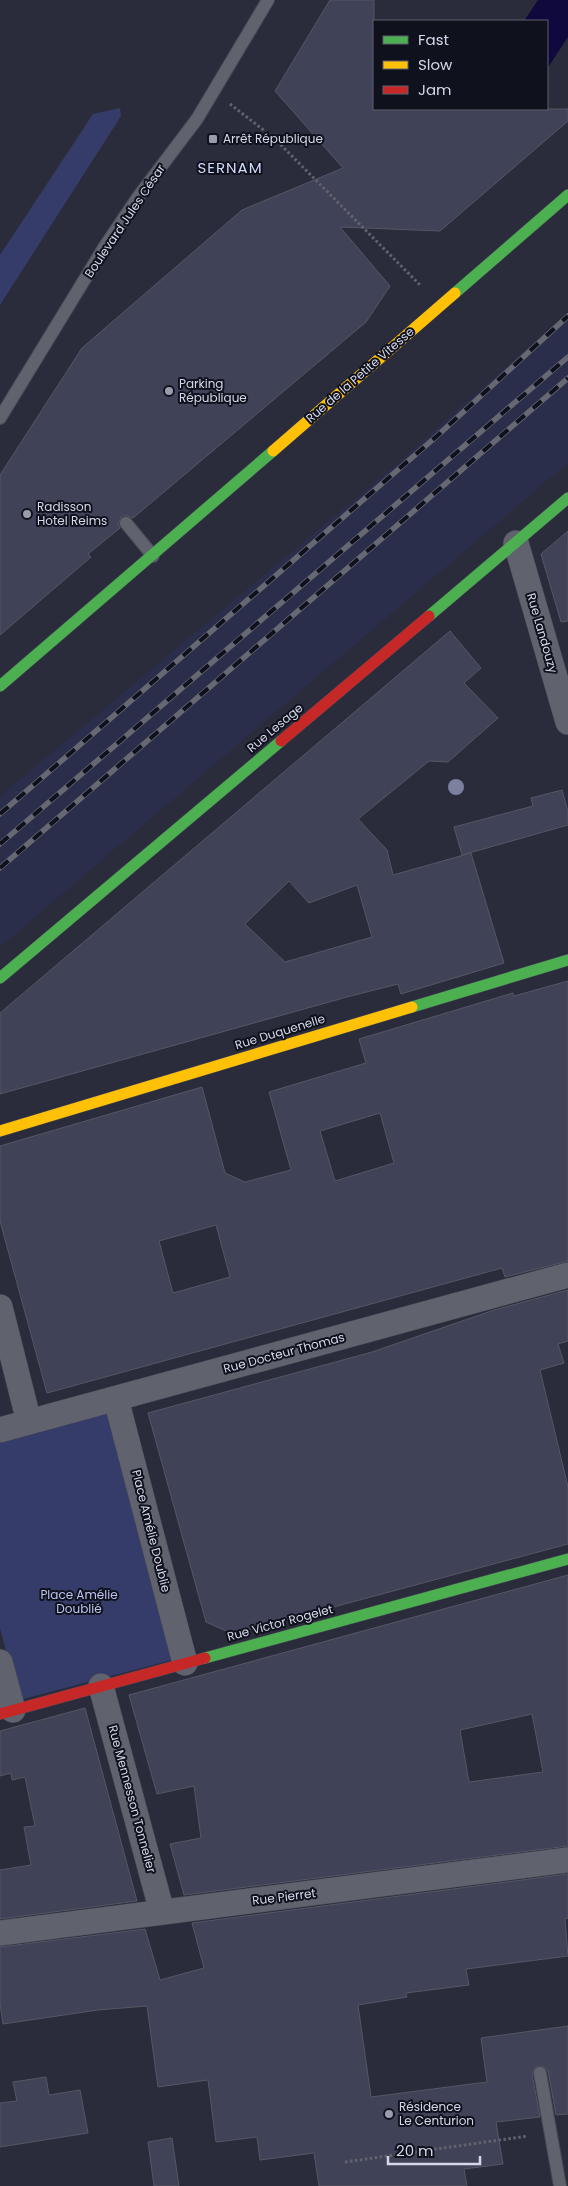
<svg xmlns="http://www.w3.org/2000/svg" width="568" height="2186" viewBox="0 0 568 2186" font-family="Poppins,sans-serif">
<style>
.built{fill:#2a2e4b}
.green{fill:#363c6a}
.water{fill:#0f093e}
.building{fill:#404258;stroke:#555764;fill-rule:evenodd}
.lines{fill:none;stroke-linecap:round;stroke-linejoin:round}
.lane-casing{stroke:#464856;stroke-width:14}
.street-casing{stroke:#464856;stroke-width:26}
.fast-casing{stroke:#464856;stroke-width:12}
.slow-casing{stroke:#464856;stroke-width:12}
.jam-casing{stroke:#464856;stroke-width:12}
.path{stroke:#62636e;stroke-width:3;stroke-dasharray:2.5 2.5;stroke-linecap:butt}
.lane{stroke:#60626d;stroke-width:12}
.street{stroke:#60626d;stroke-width:25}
.fast{stroke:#4caf50;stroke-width:11}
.slow{stroke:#ffc107;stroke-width:11}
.jam{stroke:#c62828;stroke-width:11}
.rail-casing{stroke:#666872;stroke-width:5.5}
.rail{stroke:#0f111d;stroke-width:4;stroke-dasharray:11;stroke-linecap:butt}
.tree{fill:#7b809f}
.poi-dot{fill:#999cac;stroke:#0f111d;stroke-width:2}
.labels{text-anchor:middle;stroke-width:4;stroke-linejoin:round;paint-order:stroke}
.poi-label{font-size:12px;fill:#d5d8e9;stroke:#0f111d;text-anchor:start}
.street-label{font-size:12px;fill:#d5d8e9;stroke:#0f111d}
.park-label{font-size:12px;fill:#bdc5f1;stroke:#0f111d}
.quarter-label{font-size:15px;letter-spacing:1px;fill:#d3d9fb;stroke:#0f111d}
</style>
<rect width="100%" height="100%" fill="#2a2c3b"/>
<path class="built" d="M 568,312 L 568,463 L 0,947 L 0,796 L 392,468 Z"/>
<path class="green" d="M 120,108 L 121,116 L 0,305 L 0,255 L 93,114 Z
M 110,1413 L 176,1659 L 19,1700 L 0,1628 L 0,1443 Z"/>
<path class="water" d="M 538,0 L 568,0 L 568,37 L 547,69 L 547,21 L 524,21 Z"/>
<path class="building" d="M 330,0 L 374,0 L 374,109 L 568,109 L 568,121 L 440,231 L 340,227 L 390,286 L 366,322 L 133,518 L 125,515 L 121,517 L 118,524 L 120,528 L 88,554 L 91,557 L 0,635 L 0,475 L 82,348 L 242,210 L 343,168 L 275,91 Z
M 568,531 L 568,621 L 561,622 L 541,554 Z
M 450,631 L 481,668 L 464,683 L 498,718 L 448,762 L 429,761 L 358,819 L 387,850 L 393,875 L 471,853 L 504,963 L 401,994 L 398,984 L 347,997 L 0,1094 L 0,1013 ZM 289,881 L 309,903 L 357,885 L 372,937 L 285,962 L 245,924 Z
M 562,790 L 568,812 L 568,825 L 462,855 L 454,827 L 533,806 L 531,798 Z
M 568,981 L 568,1261 L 505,1277 L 502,1268 L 47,1393 L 0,1221 L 0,1146 L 202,1087 L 225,1173 L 245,1182 L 291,1170 L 269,1092 L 366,1063 L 359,1039 L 513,993 L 514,996 ZM 380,1113 L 394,1163 L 335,1181 L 320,1131 ZM 216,1225 L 230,1277 L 173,1293 L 159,1241 Z
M 568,1290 L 568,1341 L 558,1344 L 564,1363 L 540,1370 L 568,1487 L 568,1544 L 233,1634 L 206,1622 L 148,1413 L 372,1352 L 494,1310 Z
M 568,1575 L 568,1846 L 184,1895 L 170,1844 L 201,1838 L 194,1786 L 157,1794 L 129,1695 ZM 532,1714 L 543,1772 L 469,1782 L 460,1730 Z
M 85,1708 L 137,1901 L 0,1919 L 0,1870 L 31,1865 L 24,1827 L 35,1826 L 25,1777 L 12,1780 L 11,1773 L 0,1776 L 0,1731 Z
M 568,1874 L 568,1918 L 565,1919 L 568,1956 L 466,1969 L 469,1985 L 406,1993 L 407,1997 L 358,2005 L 371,2097 L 487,2082 L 481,2038 L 568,2026 L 568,2114 L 556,2115 L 548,2071 L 543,2066 L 535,2067 L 532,2074 L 540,2117 L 496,2122 L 503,2164 L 464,2169 L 467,2186 L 319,2186 L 314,2153 L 260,2160 L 257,2137 L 216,2142 L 208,2080 L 158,2087 L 147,2006 L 98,2010 L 3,2024 L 0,2004 L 0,1947 L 145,1929 L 160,1980 L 204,1968 L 192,1923 Z
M 46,2077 L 49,2095 L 80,2090 L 88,2133 L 0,2147 L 0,2103 L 17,2101 L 13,2082 Z
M 172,2138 L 179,2186 L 154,2186 L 148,2142 Z"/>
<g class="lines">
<g class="lane-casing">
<path id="lane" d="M 0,418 L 105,246 L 138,197 L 197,119 L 268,0
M 126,523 L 153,556
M 540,2073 L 560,2186"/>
</g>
<g class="street-casing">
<path id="street" d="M 516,543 L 568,722
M 0,1307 L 29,1422
M 116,1399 L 185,1663
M 0,1430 L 568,1275
M 0,1662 L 13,1710
M 101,1686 L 162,1912
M 0,1933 L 568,1860"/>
</g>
<g class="fast-casing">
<path id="fast" d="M 455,293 L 568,195
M 429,616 L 568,498
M 0,686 L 273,451
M 0,978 L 281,741
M 412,1007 L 568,960
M 205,1658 L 568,1559"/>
</g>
<g class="slow-casing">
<path id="slow" d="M 273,451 L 455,293
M 0,1131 L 412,1007"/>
</g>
<g class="jam-casing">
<path id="jam" d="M 281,741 L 429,616
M 0,1714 L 205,1658"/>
</g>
<path class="path" d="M 230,104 L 275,139 L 421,286
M 345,2162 L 528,2136"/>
<use href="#lane" class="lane"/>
<use href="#street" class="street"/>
<use href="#fast" class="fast"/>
<use href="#slow" class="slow"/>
<use href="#jam" class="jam"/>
<g class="rail-casing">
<path id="rail" d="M 0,814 L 437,436 L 568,316
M 0,844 L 568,357
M 0,868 L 568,378"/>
</g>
<use href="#rail" class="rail"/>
</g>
<circle class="tree" cx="456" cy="787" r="8"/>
<g class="poi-dot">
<rect x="208" y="134" width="10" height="10" rx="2.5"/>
<circle cx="169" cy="391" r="5"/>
<circle cx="27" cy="514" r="5"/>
<circle cx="389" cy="2114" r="5"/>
</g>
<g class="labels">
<g class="poi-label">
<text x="223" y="143">Arrêt République</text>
<text x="179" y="388">Parking<tspan x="179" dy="14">République</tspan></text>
<text x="37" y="511">Radisson<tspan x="37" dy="14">Hotel Reims</tspan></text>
<text x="399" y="2111">Résidence<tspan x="399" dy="14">Le Centurion</tspan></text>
</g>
<g class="street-label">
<text transform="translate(125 221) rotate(-56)" y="4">Boulevard Jules César</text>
<text transform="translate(360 375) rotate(-41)" y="4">Rue de la Petite Vitesse</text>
<text transform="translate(542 633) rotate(74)" y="4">Rue Landouzy</text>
<text transform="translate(275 728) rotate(-40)" y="4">Rue Lesage</text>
<text transform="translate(280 1032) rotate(-17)" y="4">Rue Duquenelle</text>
<text transform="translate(284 1353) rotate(-15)" y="4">Rue Docteur Thomas</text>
<text transform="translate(151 1531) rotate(76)" y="4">Place Amélie Doublie</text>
<text transform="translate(280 1623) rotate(-15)" y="4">Rue Victor Rogelet</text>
<text transform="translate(132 1799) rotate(75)" y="4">Rue Mennesson Tonnelier</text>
<text transform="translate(284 1897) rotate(-7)" y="4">Rue Pierret</text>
</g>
<g class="park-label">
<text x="79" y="1599">Place Amélie<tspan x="79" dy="14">Doublié</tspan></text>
</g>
<g class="quarter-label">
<text x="230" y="173">SERNAM</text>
</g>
</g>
<rect x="373" y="20" width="175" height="90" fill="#0f111d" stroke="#5e616f"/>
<rect x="383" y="36" width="25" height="8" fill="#4caf50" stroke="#5e616f"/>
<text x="418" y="45" font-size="15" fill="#d5d8e9">Fast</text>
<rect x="383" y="61" width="25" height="8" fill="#ffc107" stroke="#5e616f"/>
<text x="418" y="70" font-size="15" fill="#d5d8e9">Slow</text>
<rect x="383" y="86" width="25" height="8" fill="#c62828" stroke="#5e616f"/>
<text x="418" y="95" font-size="15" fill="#d5d8e9">Jam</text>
<path d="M388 2156v8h92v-8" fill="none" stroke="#d5d8e9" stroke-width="2.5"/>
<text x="396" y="2156" font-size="15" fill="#d5d8e9" stroke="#0f111d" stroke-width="4" paint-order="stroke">20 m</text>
</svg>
